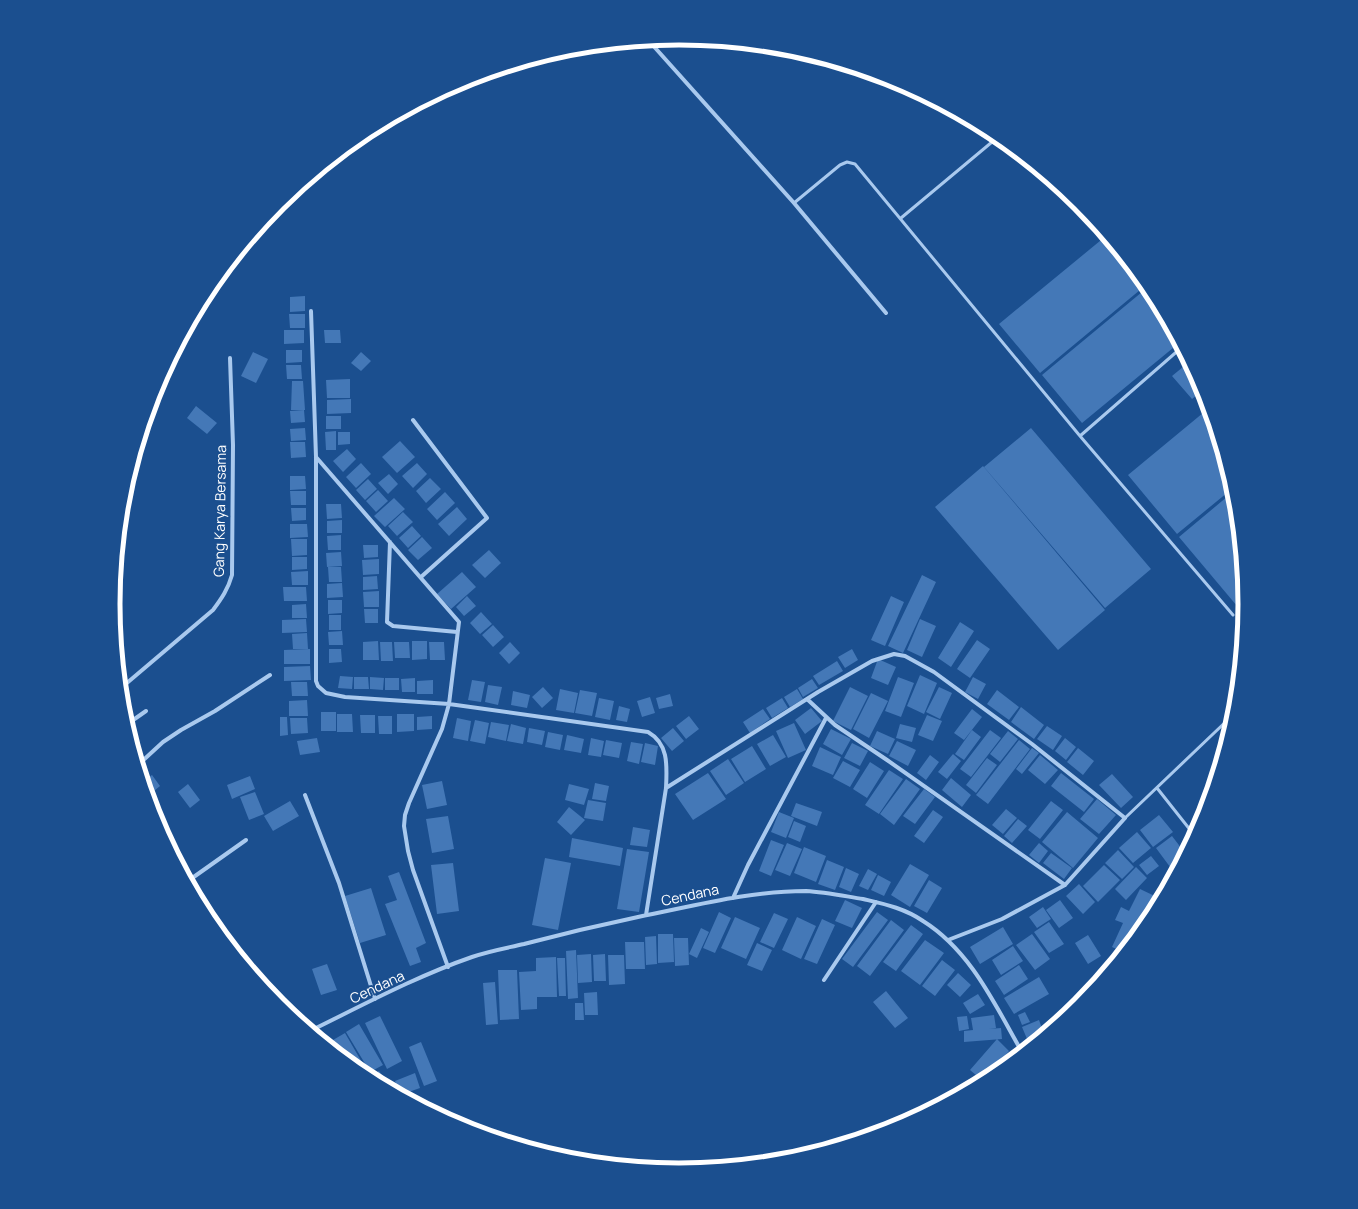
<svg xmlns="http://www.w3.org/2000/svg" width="1358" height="1209" viewBox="0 0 1358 1209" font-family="Manrope,sans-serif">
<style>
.building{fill:#4478b7}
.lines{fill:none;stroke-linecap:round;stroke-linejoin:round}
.lane{stroke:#a9c9ee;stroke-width:3}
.street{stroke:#a9c9ee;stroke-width:4}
.labels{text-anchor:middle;stroke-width:4;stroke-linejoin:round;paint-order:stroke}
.street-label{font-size:14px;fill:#fff;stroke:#1b4f8f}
.rim{fill:none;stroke:#fff;stroke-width:5}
</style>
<rect width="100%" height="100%" fill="#1b4f8f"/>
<path class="building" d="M 1106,236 L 1146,285 L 1040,373 L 999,324 Z
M 1148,287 L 1179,343 L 1082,423 L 1042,375 Z
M 305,296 L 305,311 L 290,312 L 290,297 Z
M 289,314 L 305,314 L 305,328 L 290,328 Z
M 284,330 L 304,330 L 304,343 L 284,344 Z
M 324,330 L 340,330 L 341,343 L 325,343 Z
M 286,350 L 302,350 L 302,362 L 286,363 Z
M 253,352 L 268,359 L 256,383 L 241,376 Z
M 361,352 L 371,361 L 361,371 L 351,363 Z
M 1189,362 L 1203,390 L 1192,399 L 1172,376 Z
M 286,365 L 301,365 L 302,379 L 287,379 Z
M 350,379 L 350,398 L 327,398 L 326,380 Z
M 292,381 L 303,381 L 305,410 L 291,410 Z
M 351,399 L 351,413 L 327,414 L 327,400 Z
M 196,406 L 217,423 L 207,434 L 187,418 Z
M 1209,408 L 1233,488 L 1177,534 L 1128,475 Z
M 304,410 L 305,422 L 291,423 L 290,411 Z
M 326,416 L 341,416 L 341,429 L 326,429 Z
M 305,428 L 306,440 L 291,441 L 290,429 Z
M 1031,428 L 1151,569 L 1105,608 L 984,467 Z
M 336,431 L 336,450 L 326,450 L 325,432 Z
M 338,432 L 350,432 L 350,444 L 338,445 Z
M 400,441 L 415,457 L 397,473 L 382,457 Z
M 290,442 L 305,442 L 306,457 L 291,458 Z
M 347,449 L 356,459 L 343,472 L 333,461 Z
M 361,463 L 371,474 L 356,488 L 346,477 Z
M 417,463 L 427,474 L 413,488 L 402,476 Z
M 983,466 L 1105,610 L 1058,650 L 935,507 Z
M 389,474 L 398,484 L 388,494 L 378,483 Z
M 290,476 L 305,476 L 306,489 L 290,490 Z
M 430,478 L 441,489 L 426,503 L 416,491 Z
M 368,479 L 377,489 L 365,500 L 356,490 Z
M 378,490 L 388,501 L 376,512 L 366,501 Z
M 290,491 L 306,491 L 306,505 L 291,505 Z
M 1234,491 L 1245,599 L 1237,606 L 1179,537 Z
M 445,492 L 455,503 L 437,520 L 427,509 Z
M 394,498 L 405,509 L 385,527 L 374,516 Z
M 326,504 L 341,504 L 342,518 L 327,519 Z
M 457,507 L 467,519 L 449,536 L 438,524 Z
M 291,508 L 306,508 L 306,520 L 292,521 Z
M 403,512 L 413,522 L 397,536 L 388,526 Z
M 342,520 L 342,533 L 327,533 L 327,521 Z
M 290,524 L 307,524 L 308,537 L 290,538 Z
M 412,526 L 421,536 L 408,548 L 399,538 Z
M 341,535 L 341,550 L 328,550 L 327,536 Z
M 422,537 L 432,548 L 418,560 L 408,550 Z
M 291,539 L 307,539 L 307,555 L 292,556 Z
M 363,545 L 378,545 L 378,557 L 364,558 Z
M 489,550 L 501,563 L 485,578 L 472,565 Z
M 341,552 L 342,566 L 327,567 L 326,553 Z
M 292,557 L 307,557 L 307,569 L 292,570 Z
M 379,559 L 379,574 L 363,575 L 362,560 Z
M 328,567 L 341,567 L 342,582 L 329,582 Z
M 308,571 L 308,585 L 292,585 L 291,572 Z
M 462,572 L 476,587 L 451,609 L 437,594 Z
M 922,575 L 936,582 L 903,653 L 888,646 Z
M 377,576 L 378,589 L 363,590 L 363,577 Z
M 342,583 L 343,597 L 327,598 L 327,584 Z
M 283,587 L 306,587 L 307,601 L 284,601 Z
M 379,591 L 379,607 L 364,607 L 363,592 Z
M 467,596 L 476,606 L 464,616 L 456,607 Z
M 891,596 L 904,602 L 885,646 L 871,640 Z
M 328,600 L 342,600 L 342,613 L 328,614 Z
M 306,604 L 307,618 L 292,618 L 292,605 Z
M 364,609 L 378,609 L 378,623 L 365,623 Z
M 481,612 L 492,624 L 480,634 L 470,623 Z
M 329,615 L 341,615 L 341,630 L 329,630 Z
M 306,619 L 307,632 L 282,633 L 282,620 Z
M 920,619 L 936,626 L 922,657 L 907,650 Z
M 960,622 L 974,631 L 951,667 L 938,658 Z
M 493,625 L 504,637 L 493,647 L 482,635 Z
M 342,631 L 343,645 L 329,645 L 328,632 Z
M 307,633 L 308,649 L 293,649 L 292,634 Z
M 977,640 L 990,649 L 970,678 L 957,669 Z
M 378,641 L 379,660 L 363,660 L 363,642 Z
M 412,641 L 427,641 L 427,659 L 412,660 Z
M 380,642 L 392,642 L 393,661 L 381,661 Z
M 394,642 L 409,642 L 410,658 L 395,658 Z
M 429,642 L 444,642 L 445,660 L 430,660 Z
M 510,642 L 520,653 L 509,664 L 499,653 Z
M 310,649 L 310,664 L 284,664 L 284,650 Z
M 329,649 L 341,649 L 342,662 L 329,663 Z
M 852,649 L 858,660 L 845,668 L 838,657 Z
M 878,659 L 896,667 L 888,685 L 871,678 Z
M 837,661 L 843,671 L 819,685 L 813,676 Z
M 310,666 L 311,680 L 284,681 L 284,667 Z
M 920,675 L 937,683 L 924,714 L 907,706 Z
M 340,676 L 353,677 L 352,689 L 338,688 Z
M 354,677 L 368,677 L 369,689 L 354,689 Z
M 370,677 L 384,678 L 383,690 L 370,689 Z
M 898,677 L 914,683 L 901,717 L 885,711 Z
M 973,677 L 986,684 L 978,699 L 965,692 Z
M 385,678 L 399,678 L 399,690 L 385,690 Z
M 415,678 L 415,692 L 402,692 L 401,679 Z
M 812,679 L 818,688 L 803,697 L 798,688 Z
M 433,680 L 433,694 L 417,694 L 417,681 Z
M 472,680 L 485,682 L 481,702 L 468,700 Z
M 291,682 L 307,682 L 308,696 L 292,696 Z
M 488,685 L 502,687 L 498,705 L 485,702 Z
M 543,687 L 553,698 L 542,708 L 532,697 Z
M 850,687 L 868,696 L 851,730 L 833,721 Z
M 939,687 L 952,693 L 940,719 L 926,712 Z
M 560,689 L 578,693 L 574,713 L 556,710 Z
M 797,689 L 803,699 L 790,707 L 784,697 Z
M 580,690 L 597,693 L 592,716 L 575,713 Z
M 997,690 L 1019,707 L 1009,720 L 987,704 Z
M 513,691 L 530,695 L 527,708 L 511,705 Z
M 871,693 L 888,701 L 869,738 L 853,729 Z
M 670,694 L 673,706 L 659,709 L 656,698 Z
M 650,697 L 655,713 L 642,717 L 637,701 Z
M 599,698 L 614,701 L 610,720 L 595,717 Z
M 782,698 L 788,708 L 772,718 L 766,708 Z
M 307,700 L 308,716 L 289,716 L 289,701 Z
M 619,706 L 630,709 L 627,722 L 616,720 Z
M 1021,707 L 1044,725 L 1034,739 L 1011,722 Z
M 811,708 L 822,721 L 805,734 L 795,720 Z
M 763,709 L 770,719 L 750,733 L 743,722 Z
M 972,709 L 982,717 L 964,740 L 954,733 Z
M 321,712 L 336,712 L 336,731 L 321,731 Z
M 337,714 L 352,714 L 353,732 L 337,732 Z
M 397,714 L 414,714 L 414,731 L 397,732 Z
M 360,715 L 375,715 L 375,733 L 361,733 Z
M 927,715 L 942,721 L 933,741 L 918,735 Z
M 378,716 L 392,716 L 392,734 L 379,734 Z
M 432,716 L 432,729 L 417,730 L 417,717 Z
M 689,716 L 699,729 L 686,739 L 676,726 Z
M 280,717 L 287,717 L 288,735 L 280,736 Z
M 290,718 L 307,718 L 308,733 L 291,734 Z
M 457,718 L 471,721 L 468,741 L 453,738 Z
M 475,720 L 489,723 L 485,744 L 470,741 Z
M 491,722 L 509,725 L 506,741 L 488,737 Z
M 794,723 L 806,750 L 788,758 L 776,731 Z
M 511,724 L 526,728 L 523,744 L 507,741 Z
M 900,724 L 916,728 L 912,742 L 896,738 Z
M 1047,726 L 1062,736 L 1053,750 L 1037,739 Z
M 529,728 L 545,731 L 542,745 L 527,742 Z
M 673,728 L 684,741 L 672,751 L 661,738 Z
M 831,729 L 851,739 L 842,755 L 823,744 Z
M 972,730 L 981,737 L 964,760 L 955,754 Z
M 990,730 L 1001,738 L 971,777 L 960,769 Z
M 877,731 L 895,739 L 888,754 L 870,746 Z
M 1008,731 L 1018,739 L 1000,762 L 990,754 Z
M 548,732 L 563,735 L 560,750 L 545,747 Z
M 567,735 L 584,739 L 581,753 L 564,750 Z
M 773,735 L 786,757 L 770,766 L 757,744 Z
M 317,738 L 320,752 L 300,755 L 297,741 Z
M 591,738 L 604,741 L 601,757 L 588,755 Z
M 1065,738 L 1076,747 L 1066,760 L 1055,751 Z
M 606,740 L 622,743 L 619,758 L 603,755 Z
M 1019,740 L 1030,749 L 988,804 L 976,795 Z
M 897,741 L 916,750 L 908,766 L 889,756 Z
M 631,742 L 643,744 L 639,764 L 627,761 Z
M 645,743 L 658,746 L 655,765 L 641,762 Z
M 852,743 L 868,751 L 860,766 L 844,758 Z
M 752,746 L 766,769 L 745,782 L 731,759 Z
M 820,747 L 841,757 L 833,775 L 812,766 Z
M 1032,748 L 1039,753 L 1022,774 L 1016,769 Z
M 1078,748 L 1094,761 L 1083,775 L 1067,762 Z
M 953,754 L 961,761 L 947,779 L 938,772 Z
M 930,755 L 939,762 L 926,780 L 917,773 Z
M 1040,755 L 1058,770 L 1045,784 L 1028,770 Z
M 987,758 L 997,765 L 976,793 L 966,785 Z
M 728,759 L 744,783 L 726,795 L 710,771 Z
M 843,761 L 860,770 L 850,787 L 833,778 Z
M 870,762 L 884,771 L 867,798 L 853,789 Z
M 889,770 L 903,779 L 879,814 L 865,805 Z
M 708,773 L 726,799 L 693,820 L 675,794 Z
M 1061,773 L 1094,799 L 1084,812 L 1051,786 Z
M 1112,774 L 1133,797 L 1121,808 L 1099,785 Z
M 152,775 L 160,786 L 148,796 L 143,781 Z
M 250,776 L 255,789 L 232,799 L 227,785 Z
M 951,778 L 971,795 L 962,807 L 942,790 Z
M 906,779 L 920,789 L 894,825 L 880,814 Z
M 442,781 L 447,805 L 427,809 L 422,785 Z
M 595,783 L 609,786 L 606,801 L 592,799 Z
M 188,784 L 200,800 L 190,808 L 178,792 Z
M 569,784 L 589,789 L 584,805 L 565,800 Z
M 924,789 L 935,797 L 915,824 L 903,816 Z
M 255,792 L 264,814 L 249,820 L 240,797 Z
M 1097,799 L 1116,815 L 1099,834 L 1080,819 Z
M 588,800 L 606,803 L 603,821 L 584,818 Z
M 290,801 L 299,816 L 273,831 L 264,816 Z
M 1051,801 L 1063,810 L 1040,839 L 1028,830 Z
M 796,803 L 822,812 L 817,826 L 791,816 Z
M 569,807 L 585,820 L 571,835 L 557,822 Z
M 1006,809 L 1017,818 L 1003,834 L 992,825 Z
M 933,810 L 943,817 L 924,843 L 914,836 Z
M 779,812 L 794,818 L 786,838 L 771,832 Z
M 1067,812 L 1098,838 L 1073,868 L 1042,842 Z
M 1159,815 L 1173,832 L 1153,847 L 1140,830 Z
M 448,816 L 454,849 L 432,853 L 426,819 Z
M 1018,819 L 1027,826 L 1012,843 L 1004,836 Z
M 794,821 L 806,826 L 800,842 L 788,837 Z
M 633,827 L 650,830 L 647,847 L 630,845 Z
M 1137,832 L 1151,848 L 1133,863 L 1119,848 Z
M 1172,836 L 1185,853 L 1177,869 L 1173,871 L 1156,848 Z
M 572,838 L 623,848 L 620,866 L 569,857 Z
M 771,840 L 784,845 L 771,876 L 759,871 Z
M 787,843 L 802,849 L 790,876 L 775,870 Z
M 1039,843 L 1048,851 L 1039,863 L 1029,855 Z
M 804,847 L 826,856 L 816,882 L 794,873 Z
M 627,849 L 649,852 L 639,912 L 617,909 Z
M 1118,850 L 1134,867 L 1122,879 L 1105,863 Z
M 1051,853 L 1072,868 L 1064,879 L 1043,863 Z
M 1151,856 L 1159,866 L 1147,875 L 1139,865 Z
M 545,858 L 571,863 L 558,930 L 532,925 Z
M 827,860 L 844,867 L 835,890 L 818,884 Z
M 453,863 L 459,911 L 437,914 L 431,865 Z
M 910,864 L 929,875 L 910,907 L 891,895 Z
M 1104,865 L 1120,880 L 1098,902 L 1083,886 Z
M 1136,867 L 1147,878 L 1126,900 L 1115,889 Z
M 846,868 L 859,874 L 851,892 L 839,887 Z
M 868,869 L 877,874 L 868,890 L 859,886 Z
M 399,872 L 426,943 L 416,948 L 421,962 L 410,966 L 385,904 L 397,900 L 388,876 Z
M 878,875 L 891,882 L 884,896 L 871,890 Z
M 929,880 L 942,888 L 927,913 L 914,906 Z
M 1079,884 L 1095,902 L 1083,914 L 1066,896 Z
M 371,888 L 386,935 L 360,943 L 345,896 Z
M 1140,889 L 1161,899 L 1150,919 L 1123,952 L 1112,947 L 1123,923 L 1115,920 L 1121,907 L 1129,911 Z
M 845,900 L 862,908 L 852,928 L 835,921 Z
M 1060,900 L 1073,918 L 1059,928 L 1046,910 Z
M 1043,907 L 1051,919 L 1037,928 L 1029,917 Z
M 719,912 L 731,918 L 715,953 L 703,948 Z
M 877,912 L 888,920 L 853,967 L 842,959 Z
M 774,913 L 788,919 L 774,948 L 760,942 Z
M 735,917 L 760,928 L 746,959 L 721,948 Z
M 797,917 L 816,926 L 801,959 L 782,950 Z
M 822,919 L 835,925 L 817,964 L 804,959 Z
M 891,920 L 904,930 L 870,976 L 857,966 Z
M 1049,922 L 1064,944 L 1049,953 L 1034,932 Z
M 911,925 L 923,934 L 896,971 L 883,962 Z
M 1003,927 L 1013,944 L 980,964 L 970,947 Z
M 701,928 L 709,932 L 697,958 L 689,954 Z
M 658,934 L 673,934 L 674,962 L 658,963 Z
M 1032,934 L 1050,959 L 1035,970 L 1016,945 Z
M 1088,935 L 1101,956 L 1088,964 L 1075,943 Z
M 656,936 L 657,964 L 646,965 L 645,937 Z
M 674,938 L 688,938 L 689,965 L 675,966 Z
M 925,940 L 944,953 L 920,985 L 901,971 Z
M 625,942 L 644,942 L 645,969 L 626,969 Z
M 757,943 L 772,950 L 762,971 L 747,965 Z
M 1013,946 L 1023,961 L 1001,975 L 992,960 Z
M 576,950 L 578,998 L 568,999 L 566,951 Z
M 591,954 L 592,982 L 578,983 L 577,955 Z
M 605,954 L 606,981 L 594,981 L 593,955 Z
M 608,955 L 624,955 L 625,984 L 609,985 Z
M 556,957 L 557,997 L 537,997 L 537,1009 L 521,1010 L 519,972 L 536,971 L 536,958 Z
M 557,958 L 565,958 L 566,996 L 559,996 Z
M 942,960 L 955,970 L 935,996 L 922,986 Z
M 327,964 L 337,990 L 321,995 L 312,969 Z
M 1019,965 L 1028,979 L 1004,995 L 995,981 Z
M 498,970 L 517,970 L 519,1019 L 500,1020 Z
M 958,973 L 971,985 L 960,997 L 947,985 Z
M 1039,977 L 1049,994 L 1014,1014 L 1004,998 Z
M 495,982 L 498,1024 L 486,1025 L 483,983 Z
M 886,991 L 908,1018 L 895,1028 L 873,1002 Z
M 597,992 L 598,1015 L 585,1015 L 584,993 Z
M 978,994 L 985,1005 L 970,1014 L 963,1003 Z
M 575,1003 L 583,1003 L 584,1020 L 575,1020 Z
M 1025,1012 L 1030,1022 L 1022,1025 L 1018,1015 Z
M 994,1015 L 996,1028 L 989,1029 L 1001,1028 L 1002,1039 L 964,1042 L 964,1031 L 973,1030 L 971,1018 Z
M 380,1016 L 402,1061 L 387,1069 L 365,1023 Z
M 967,1016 L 969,1029 L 959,1031 L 957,1017 Z
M 1039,1020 L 1044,1034 L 1030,1046 L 1022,1027 Z
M 359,1024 L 383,1065 L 370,1072 L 346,1032 Z
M 345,1033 L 367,1071 L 362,1073 L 345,1060 L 333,1040 Z
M 997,1039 L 1009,1051 L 983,1081 L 970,1070 Z
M 332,1041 L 340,1055 L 326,1044 Z
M 421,1042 L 437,1081 L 424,1086 L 409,1047 Z
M 379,1071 L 386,1081 L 381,1084 L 368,1078 Z
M 415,1073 L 420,1088 L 400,1095 L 395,1081 Z"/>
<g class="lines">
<path class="lane" d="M 794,203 L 840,165 L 847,162 L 855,164 L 1080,436 L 1233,615
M 901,218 L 998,137
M 1080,436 L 1181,348
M 1157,788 L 1195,836
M 1125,818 L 1235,713"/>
<path class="street" d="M 649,41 L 794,203 L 886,313
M 311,311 L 316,457 L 316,681 L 318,686 L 326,693 L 345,697 L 449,704 L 648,732 C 669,744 667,766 666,788 L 646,915
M 413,420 L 487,518 L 421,577
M 316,457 L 459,622 L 449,704 L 442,729 L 409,803 L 405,815 L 404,826 L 408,851 L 413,870 L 448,967
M 390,542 L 387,622 L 393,626 L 457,632
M 121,688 L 213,610 C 222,598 228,589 232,575 L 233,445 L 230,358
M 807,699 L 835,725 L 887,760 L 1065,885
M 126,725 L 146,711
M 138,765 L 163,742 L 181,730 L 215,711 L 270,675
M 666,788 L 818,692 L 872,661 L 894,654 L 905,656 L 934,672 L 1032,744 L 1125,818 L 1065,885 L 1002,919 L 948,940
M 305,795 L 339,883 L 375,999
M 188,881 L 246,840
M 733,898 L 748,865 L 826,718
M 824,980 L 876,902
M 310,1031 C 363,1005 417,976 472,957 C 489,951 507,948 524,944 C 562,934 600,925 638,917 C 694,906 749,891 806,891 C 825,892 844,896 863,899 C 884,904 904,908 923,921 C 971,951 995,1005 1022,1052"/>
</g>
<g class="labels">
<g class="street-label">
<text transform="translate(220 511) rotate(-89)" y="5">Gang Karya Bersama</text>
<text transform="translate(690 895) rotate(-12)" y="5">Cendana</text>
<text transform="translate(377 987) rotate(-25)" y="5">Cendana</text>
</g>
</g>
<path d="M0 0H1358V1209H0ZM120 604a559 559 0 1 1 1118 0a559 559 0 1 1-1118 0Z" fill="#1b4f8f" fill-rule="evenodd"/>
<path class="rim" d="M120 604a559 559 0 1 1 1118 0a559 559 0 1 1-1118 0Z"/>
</svg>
